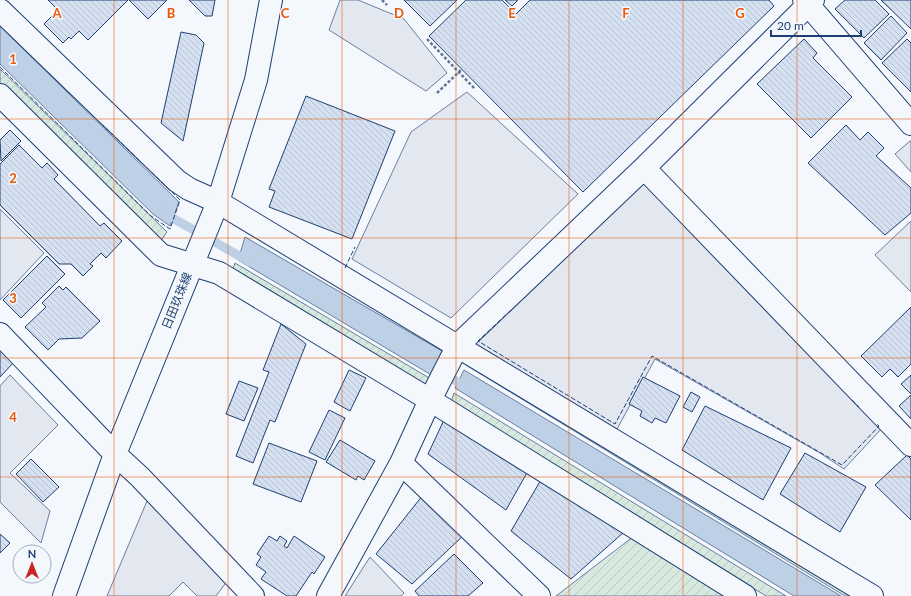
<svg xmlns="http://www.w3.org/2000/svg" width="911" height="596" viewBox="0 0 911 596" font-family="Lato,'Noto Sans JP',sans-serif">
<style>
.garden{fill:url(#garden-furrows);stroke:#687fa3}
.parking{fill:#e3e8f0;stroke:#687fa3}
.water{fill:#bed0e5;stroke:#687fa3}
.lines{fill:none;stroke-linecap:round;stroke-linejoin:round}
.stream{stroke:#bed0e5;stroke-width:9}
.building{fill:url(#building-back-hatch);stroke:#1d3f73}
.minor-casing{stroke:#1d3f73;stroke-width:24}
.primary-casing{stroke:#1d3f73;stroke-width:24}
.path{stroke:#5e769c;stroke-width:2.5;stroke-dasharray:3 2;stroke-linecap:butt}
.minor{stroke:#f4f7fb;stroke-width:22}
.primary{stroke:#f4f7fb;stroke-width:22}
.fence{stroke:#1d3f73;stroke-width:1;stroke-dasharray:5 2;stroke-linecap:butt}
.grid{fill:none;stroke:#e8590c;stroke-width:1;stroke-opacity:0.55}
.labels{text-anchor:middle;stroke-width:3;stroke-linejoin:round;paint-order:stroke}
.street-label{font-size:12px;fill:#1d3f73;stroke:#f4f7fb}
.grid-label{font-size:13px;text-anchor:middle;font-weight:bold;fill:#e8590c;stroke:#f4f7fb;stroke-width:3;stroke-linejoin:round;paint-order:stroke}
</style>
<defs>
<pattern id="garden-furrows" width="10" height="10" patternUnits="userSpaceOnUse"><rect width="10" height="10" fill="#d7e8df"/><path d="M-1 1l2-2M0 10L10 0M9 11l2-2" fill="none" stroke="#b8c8c3"/></pattern>
<pattern id="building-back-hatch" width="6" height="6" patternUnits="userSpaceOnUse"><rect width="6" height="6" fill="#d5e0f0"/><path d="M-1 5l2 2M0 0l6 6M5-1l2 2" fill="none" stroke="#b6c1d1"/></pattern>
</defs>
<rect width="100%" height="100%" fill="#f4f7fb"/>
<path class="garden" d="M 0,69 L 167,232 L 160,242 L 0,85 Z
M 235,263 L 431,379 L 426,389 L 231,275 Z
M 469,357 L 863,596 L 845,596 L 466,365 Z
M 454,393 L 786,596 L 766,596 L 451,402 Z
M 634,536 L 731,596 L 556,596 Z"/>
<path class="parking" d="M 340,0 L 358,0 L 404,19 L 447,73 L 426,91 L 329,30 Z
M 467,92 L 578,194 L 451,318 L 352,259 L 411,132 Z
M 910,141 L 911,141 L 911,172 L 895,154 Z
M 641,176 L 883,427 L 844,469 L 820,453 L 655,359 L 617,429 L 473,342 Z
M 0,209 L 44,253 L 0,300 Z
M 911,221 L 911,292 L 875,255 Z
M 10,375 L 58,425 L 10,473 L 50,511 L 41,543 L 0,502 L 0,386 Z
M 147,501 L 228,580 L 216,596 L 197,596 L 183,582 L 169,596 L 107,596 Z
M 370,557 L 404,593 L 401,596 L 345,596 Z"/>
<path class="water" d="M 0,26 L 179,202 L 170,226 L 153,214 L 0,64 Z
M 245,237 L 442,351 L 433,376 L 238,260 Z
M 464,370 L 841,596 L 794,596 L 455,388 Z"/>
<g class="lines">
<path class="stream" d="M 162,212 L 250,262
M 443,373 L 468,388"/>
</g>
<path class="building" d="M 48,0 L 128,0 L 88,40 L 79,31 L 71,39 L 69,37 L 63,43 L 44,24 L 58,10 Z
M 129,0 L 167,0 L 148,19 Z
M 189,0 L 215,0 L 212,16 L 205,16 Z
M 404,0 L 457,0 L 430,26 Z
M 466,0 L 502,0 L 516,14 L 530,0 L 769,0 L 774,6 L 583,192 L 429,36 Z
M 505,0 L 518,0 L 512,6 Z
M 845,0 L 875,0 L 889,14 L 864,38 L 835,9 Z
M 881,0 L 911,0 L 911,29 Z
M 891,16 L 907,33 L 881,60 L 864,43 Z
M 181,32 L 196,35 L 204,43 L 183,141 L 161,123 Z
M 804,39 L 817,53 L 813,58 L 852,97 L 811,138 L 757,84 Z
M 907,39 L 911,43 L 911,92 L 882,63 Z
M 306,96 L 395,131 L 352,239 L 269,207 L 275,191 L 269,189 Z
M 846,125 L 860,140 L 868,132 L 884,148 L 876,156 L 911,188 L 911,213 L 885,235 L 808,163 Z
M 10,130 L 21,141 L 1,161 L 0,140 Z
M 19,145 L 42,168 L 47,163 L 58,175 L 54,179 L 100,226 L 104,223 L 122,241 L 106,258 L 101,253 L 90,264 L 93,266 L 83,276 L 71,264 L 59,264 L 0,205 L 0,164 Z
M 47,256 L 65,274 L 21,318 L 3,300 Z
M 59,286 L 63,290 L 66,287 L 100,321 L 82,338 L 59,339 L 48,350 L 25,327 L 46,307 L 42,303 Z
M 911,307 L 911,364 L 898,377 L 890,369 L 882,377 L 861,356 Z
M 281,324 L 306,344 L 275,422 L 270,420 L 253,463 L 236,456 L 269,372 L 263,370 Z
M 0,346 L 15,361 L 0,377 Z
M 349,370 L 366,378 L 350,411 L 334,402 Z
M 911,375 L 911,394 L 901,384 Z
M 643,377 L 680,396 L 666,423 L 655,418 L 652,423 L 640,416 L 642,411 L 629,404 Z
M 239,381 L 258,388 L 244,421 L 226,414 Z
M 691,392 L 700,397 L 692,412 L 683,407 Z
M 911,395 L 911,419 L 899,406 Z
M 705,406 L 791,448 L 763,500 L 682,450 Z
M 329,410 L 345,418 L 325,460 L 309,452 Z
M 444,420 L 528,471 L 506,510 L 428,454 Z
M 340,440 L 375,461 L 364,480 L 358,476 L 356,480 L 326,462 Z
M 269,443 L 317,461 L 301,502 L 253,484 Z
M 805,453 L 866,487 L 840,532 L 780,494 Z
M 907,455 L 911,459 L 911,520 L 875,485 Z
M 31,459 L 59,487 L 43,502 L 16,474 Z
M 542,478 L 624,532 L 571,579 L 511,531 Z
M 423,495 L 465,534 L 412,584 L 376,554 Z
M 0,534 L 10,543 L 0,553 Z
M 269,536 L 277,541 L 280,536 L 287,541 L 284,546 L 287,548 L 294,536 L 325,557 L 314,574 L 312,572 L 296,596 L 287,596 L 261,579 L 266,572 L 256,565 L 261,557 L 257,554 Z
M 454,554 L 483,583 L 468,596 L 419,596 L 415,591 Z"/>
<g class="lines">
<g class="minor-casing">
<path id="minor" d="M 804,0 L 911,124
M 0,10 L 177,181 L 189,189 L 218,202 L 872,596
M 0,95 L 161,255 L 219,273 L 430,400 L 745,596
M 644,168 L 911,445
M 0,334 L 115,454 L 140,477 L 253,596
M 401,463 L 539,596
M 328,596 L 401,463 L 430,400 L 458,345 L 644,168 L 813,0"/>
</g>
<g class="primary-casing">
<path id="primary" d="M 64,596 L 115,454 L 218,202 L 256,80 L 271,0"/>
</g>
<path class="path" d="M 382,0 L 387,5
M 427,39 L 475,89
M 437,93 L 462,69"/>
<use href="#minor" class="minor"/>
<use href="#primary" class="primary"/>
<path class="fence" d="M 0,67 L 151,216 L 170,229 L 180,200 L 103,125
M 345,268 L 355,247
M 511,310 L 478,341 L 615,424 L 652,356 L 842,465 L 879,426 L 877,424
M 852,400 L 859,407"/>
</g>
<path class="grid" d="M 114,0 L 114,596M 228,0 L 228,596M 342,0 L 342,596M 456,0 L 456,596M 569,0 L 569,596M 683,0 L 683,596M 797,0 L 797,596M 0,119 L 911,119M 0,238 L 911,238M 0,358 L 911,358M 0,477 L 911,477"/>
<g class="labels">
<g class="street-label">
<text transform="translate(177 301) rotate(-68)" y="4">日田玖珠線</text>
</g>
</g>
<g class="grid-label">
<text x="57" y="18">A</text>
<text x="171" y="18">B</text>
<text x="285" y="18">C</text>
<text x="399" y="18">D</text>
<text x="512" y="18">E</text>
<text x="626" y="18">F</text>
<text x="740" y="18">G</text>
<text x="13" y="64">1</text>
<text x="13" y="183">2</text>
<text x="13" y="303">3</text>
<text x="13" y="422">4</text>
</g>
<g transform="translate(32 564)"><circle r="19" fill="#f4f7fb" stroke="#9eadc5"/>
<path d="M0-3L7 15L0 10L-7 15Z" fill="#c62828"/>
<text y="-6" font-size="11" font-weight="bold" text-anchor="middle" fill="#1d3f73">N</text>
</g>
<path d="M771 30v6h90v-6" fill="none" stroke="#1d3f73" stroke-width="2"/>
<text x="777" y="30" font-size="12" fill="#1d3f73" stroke="#f4f7fb" stroke-width="3" paint-order="stroke">20 m</text>
</svg>
